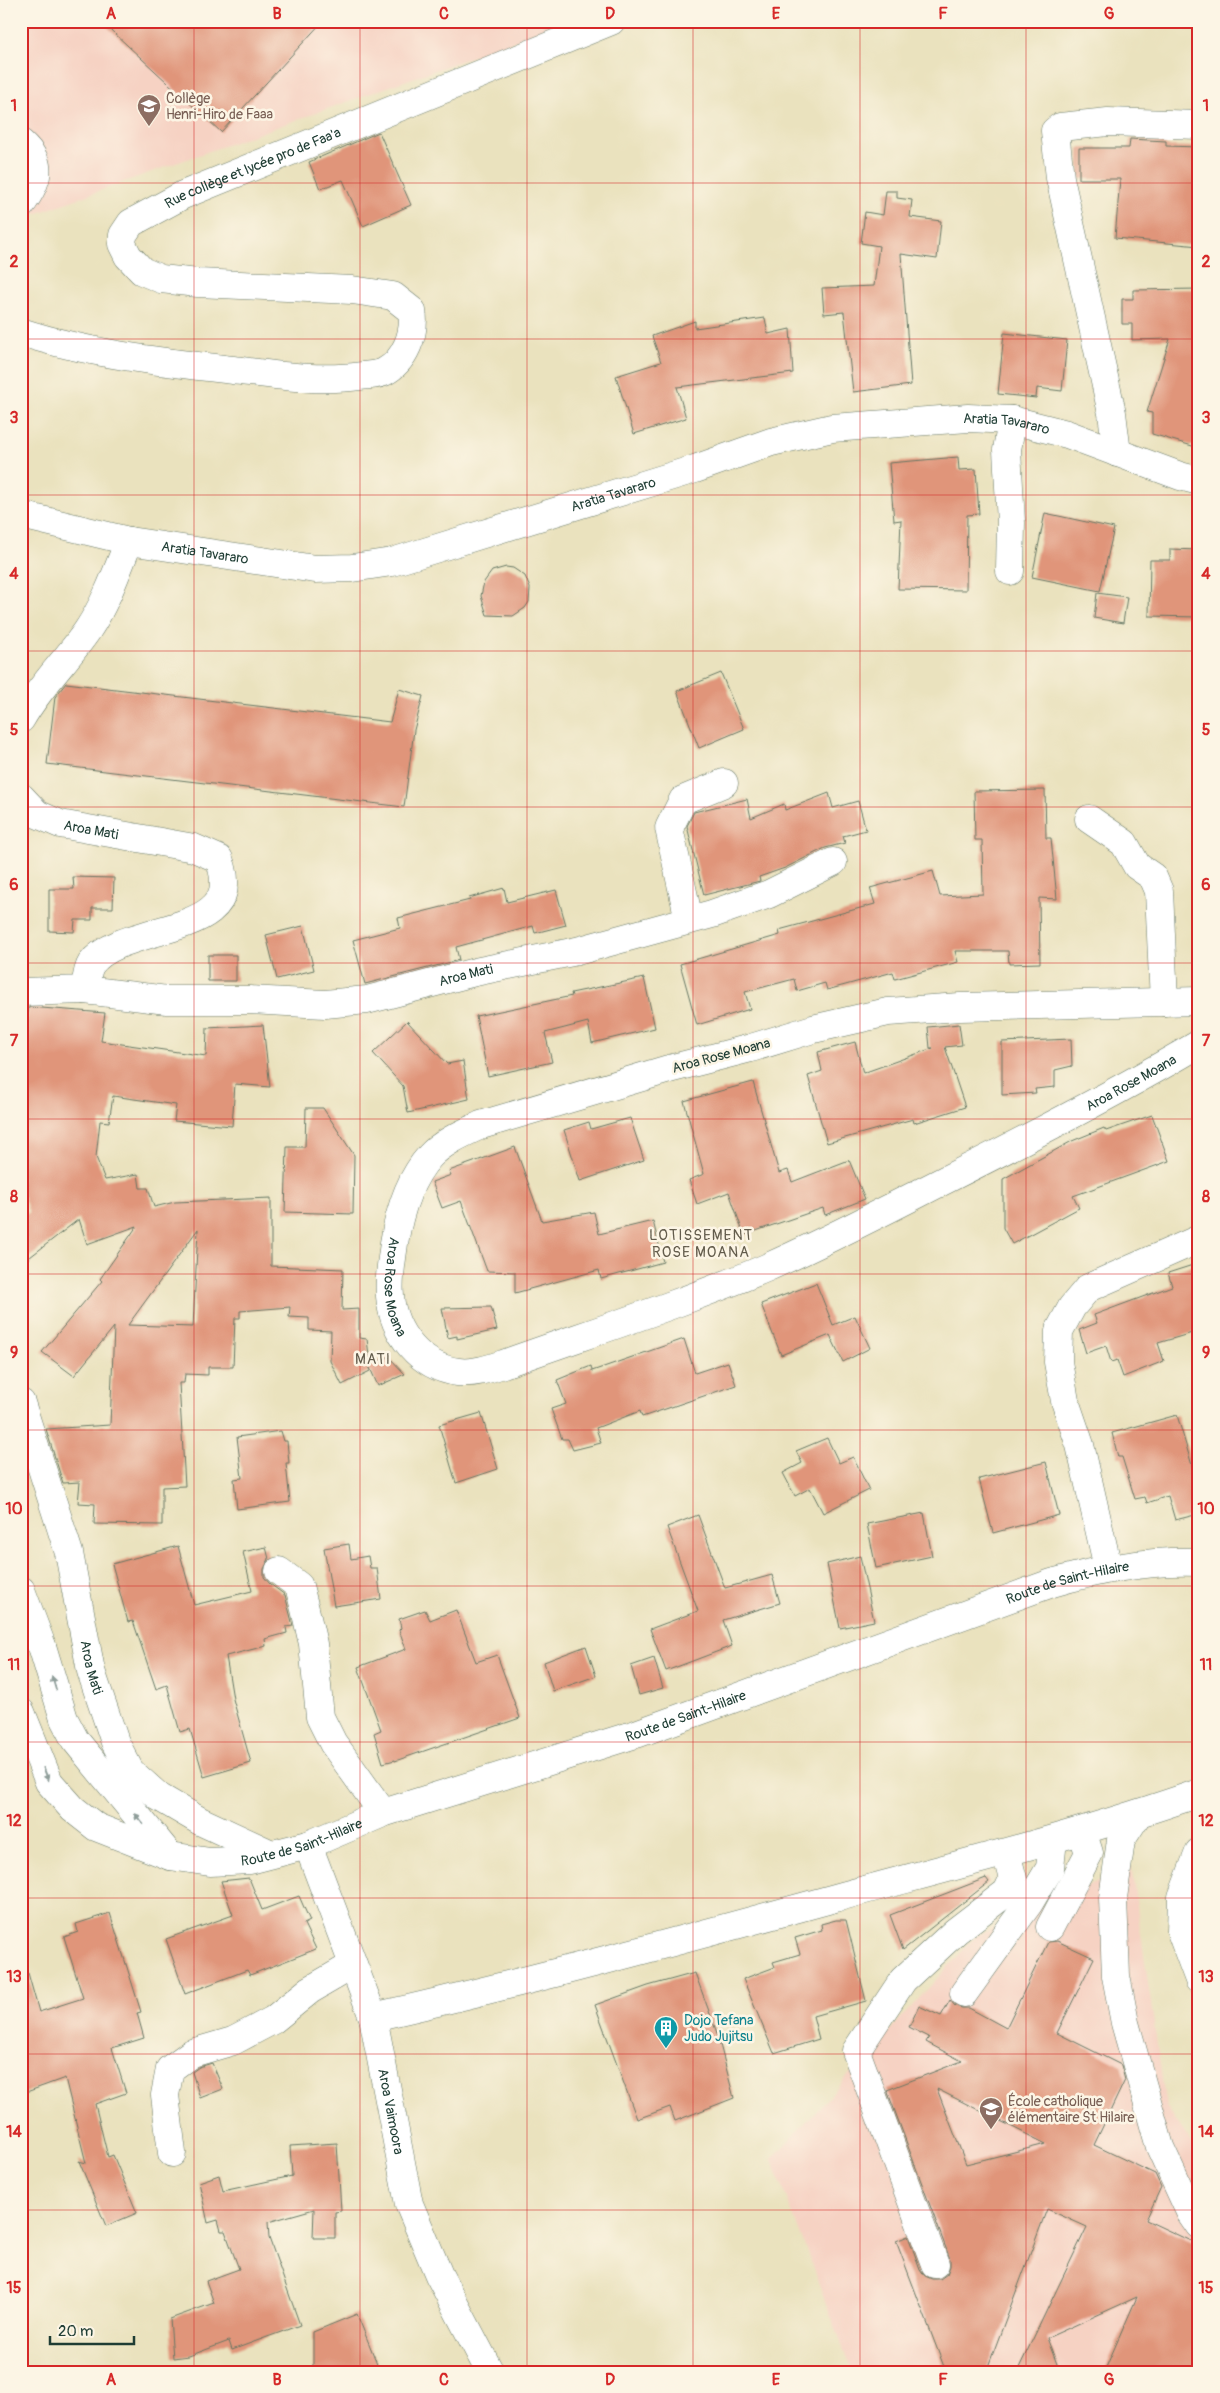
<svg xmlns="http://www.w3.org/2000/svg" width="1220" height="2393" viewBox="0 0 1220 2393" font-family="Pangolin,sans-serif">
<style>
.built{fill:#f6d2c3}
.building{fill:#e0957a;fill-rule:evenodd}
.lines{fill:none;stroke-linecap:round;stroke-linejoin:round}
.minor-casing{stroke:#667764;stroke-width:29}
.major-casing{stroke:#667764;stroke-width:29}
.highway-casing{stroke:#667764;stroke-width:29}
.minor{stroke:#fff;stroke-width:28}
.major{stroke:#fff;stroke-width:28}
.highway{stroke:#fff;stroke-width:28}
.oneway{fill:#8f9e9a}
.grid{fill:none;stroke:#d62828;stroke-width:1;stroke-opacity:0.55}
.labels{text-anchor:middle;stroke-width:5;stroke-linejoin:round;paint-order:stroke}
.education-label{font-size:14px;fill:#785e54;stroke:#fcf5e5;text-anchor:start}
.street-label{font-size:14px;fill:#1f3d34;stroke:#fcf5e5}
.culture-label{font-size:14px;fill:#0d838f;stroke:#fcf5e5;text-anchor:start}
.neighbourhood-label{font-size:15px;letter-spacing:1px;fill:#635c4c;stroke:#fcf5e5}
.neatline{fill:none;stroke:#d62828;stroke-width:2}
.grid-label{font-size:16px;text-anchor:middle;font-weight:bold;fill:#d62828}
</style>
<rect width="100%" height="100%" fill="#fcf5e5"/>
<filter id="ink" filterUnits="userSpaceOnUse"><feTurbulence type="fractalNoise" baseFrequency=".02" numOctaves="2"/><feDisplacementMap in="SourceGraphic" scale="10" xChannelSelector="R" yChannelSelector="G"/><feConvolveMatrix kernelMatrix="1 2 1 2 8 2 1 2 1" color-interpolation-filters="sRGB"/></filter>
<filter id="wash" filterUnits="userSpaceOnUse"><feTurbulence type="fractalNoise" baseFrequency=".0096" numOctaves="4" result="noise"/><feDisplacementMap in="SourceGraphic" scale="20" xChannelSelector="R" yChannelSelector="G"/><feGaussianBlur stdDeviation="1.12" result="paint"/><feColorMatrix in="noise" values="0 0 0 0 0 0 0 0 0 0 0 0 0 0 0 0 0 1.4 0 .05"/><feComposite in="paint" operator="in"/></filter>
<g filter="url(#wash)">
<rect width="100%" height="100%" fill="#eae2be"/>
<path class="built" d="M 21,21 L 571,21 L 21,219 Z
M 1131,1866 L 1166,2106 L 1199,2154 L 1199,2372 L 852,2372 L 772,2159 L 976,1936 Z"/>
<g id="blocks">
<path class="building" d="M 101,21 L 323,21 L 221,132 Z
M 379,132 L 411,205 L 363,226 L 343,180 L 320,189 L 309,162 Z
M 1130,139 L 1166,141 L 1166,146 L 1199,147 L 1199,246 L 1115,238 L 1120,179 L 1079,179 L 1079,148 L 1129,148 Z
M 886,191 L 897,191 L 897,198 L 912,200 L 910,217 L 941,221 L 937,259 L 901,254 L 911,385 L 853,392 L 844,312 L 824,314 L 822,288 L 874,286 L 879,246 L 861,243 L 865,212 L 883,215 Z
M 1199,289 L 1199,448 L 1152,434 L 1152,413 L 1147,412 L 1170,339 L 1132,340 L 1132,324 L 1122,324 L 1122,299 L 1133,299 L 1133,290 Z
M 765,318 L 768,334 L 790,329 L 793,373 L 677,387 L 686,418 L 634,434 L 616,376 L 661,362 L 652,336 L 695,321 L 695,328 Z
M 1004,333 L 1067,340 L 1062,391 L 1037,388 L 1036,398 L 998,394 Z
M 958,457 L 959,470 L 976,469 L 979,514 L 967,515 L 966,590 L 898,589 L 901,520 L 894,521 L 889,463 Z
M 1045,513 L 1114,528 L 1100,591 L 1032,577 Z
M 1170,549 L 1199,550 L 1199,617 L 1149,616 L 1150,560 L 1170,560 Z
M 506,567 L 513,568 L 525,576 L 530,588 L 529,602 L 525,608 L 513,616 L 487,615 L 481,596 L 484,582 L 492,571 Z
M 1097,593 L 1127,597 L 1123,623 L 1094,618 Z
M 721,673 L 744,729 L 699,748 L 677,691 Z
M 66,683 L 390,722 L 399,689 L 423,696 L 414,730 L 404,807 L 47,764 L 55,697 Z
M 1045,790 L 1046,838 L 1051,838 L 1057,899 L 1039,898 L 1040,963 L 1009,964 L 1008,951 L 955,951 L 958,962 L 895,979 L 893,972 L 827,990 L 825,983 L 797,991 L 794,979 L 745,992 L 750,1009 L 697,1025 L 680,964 L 780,935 L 779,930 L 875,904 L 870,888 L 933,871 L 940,896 L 983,894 L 982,840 L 975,840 L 974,791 Z
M 829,793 L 833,808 L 858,801 L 866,830 L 843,836 L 845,843 L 825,848 L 785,868 L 759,877 L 760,881 L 704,895 L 687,826 L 694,812 L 747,799 L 751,818 L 784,804 L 785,810 Z
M 73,877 L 114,878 L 113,908 L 92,908 L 92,920 L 75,920 L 74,932 L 49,931 L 49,889 L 74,889 Z
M 504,888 L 507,902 L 556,890 L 566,925 L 535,933 L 533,926 L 456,947 L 459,960 L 365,984 L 353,940 L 400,928 L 398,918 L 470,900 L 469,898 Z
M 303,926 L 314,970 L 277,979 L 266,935 Z
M 208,955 L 236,955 L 236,981 L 208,981 Z
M 644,978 L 655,1028 L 592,1043 L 588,1022 L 545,1033 L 552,1062 L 488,1076 L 476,1016 L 572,996 L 571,993 Z
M 29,1007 L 105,1013 L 101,1041 L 206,1056 L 207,1028 L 263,1025 L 270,1087 L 235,1084 L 232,1126 L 174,1121 L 176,1105 L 113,1096 L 109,1122 L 100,1121 L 96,1157 L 105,1180 L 138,1174 L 140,1188 L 148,1188 L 154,1207 L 175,1202 L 271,1198 L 271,1266 L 343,1269 L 342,1310 L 359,1309 L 359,1338 L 367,1339 L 370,1364 L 389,1357 L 405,1374 L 378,1386 L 370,1368 L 370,1371 L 342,1385 L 330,1361 L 331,1331 L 309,1330 L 309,1318 L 289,1317 L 290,1307 L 240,1311 L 240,1318 L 235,1318 L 233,1367 L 208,1367 L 208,1375 L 185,1374 L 184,1383 L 179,1383 L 185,1486 L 162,1487 L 162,1525 L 94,1524 L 95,1504 L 78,1503 L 80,1482 L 63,1483 L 46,1429 L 110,1425 L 114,1327 L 74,1376 L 42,1352 L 102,1281 L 100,1279 L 137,1226 L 87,1244 L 79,1219 L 21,1264 L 21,1216 L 29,1213 L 21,1189 L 21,1049 ZM 198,1229 L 193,1327 L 128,1325 Z
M 407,1021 L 447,1064 L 463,1061 L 469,1099 L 408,1113 L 403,1086 L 373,1053 Z
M 959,1024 L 962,1045 L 945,1047 L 965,1107 L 914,1123 L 913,1119 L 827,1143 L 808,1076 L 822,1071 L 818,1052 L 855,1042 L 863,1073 L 933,1048 L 930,1048 L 928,1027 Z
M 1071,1039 L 1072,1066 L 1055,1070 L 1055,1087 L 1035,1089 L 1036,1093 L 1002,1095 L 1002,1042 Z
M 753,1082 L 779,1173 L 788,1170 L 792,1182 L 849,1160 L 865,1199 L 825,1215 L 823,1208 L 744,1235 L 729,1192 L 697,1204 L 689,1180 L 704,1174 L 684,1101 Z
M 306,1108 L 323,1108 L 354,1155 L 353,1214 L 285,1212 L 287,1147 L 305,1147 Z
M 1152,1115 L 1169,1161 L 1073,1196 L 1079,1208 L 1012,1244 L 1003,1228 L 1003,1179 L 1072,1141 L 1104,1128 L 1106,1131 Z
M 630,1118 L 644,1160 L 580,1181 L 564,1130 L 589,1122 L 591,1129 Z
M 515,1147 L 542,1221 L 594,1212 L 599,1234 L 653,1221 L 663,1262 L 601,1279 L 599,1270 L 515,1293 L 515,1272 L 487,1271 L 461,1201 L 442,1208 L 432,1182 L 451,1175 L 449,1171 Z
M 1199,1263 L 1199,1331 L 1158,1343 L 1164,1361 L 1123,1377 L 1117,1360 L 1111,1362 L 1106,1346 L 1086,1353 L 1079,1330 L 1097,1323 L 1094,1315 L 1172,1286 L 1168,1273 Z
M 816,1283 L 833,1325 L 855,1316 L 870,1348 L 843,1362 L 830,1335 L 781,1355 L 761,1304 Z
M 491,1307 L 497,1330 L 457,1339 L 457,1336 L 448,1338 L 442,1308 Z
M 684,1339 L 695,1373 L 728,1362 L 736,1385 L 642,1417 L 640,1411 L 596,1428 L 601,1443 L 573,1450 L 568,1439 L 562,1439 L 551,1409 L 566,1404 L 557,1380 L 591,1366 L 592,1371 Z
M 481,1413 L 498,1469 L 456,1483 L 439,1425 Z
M 1177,1415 L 1199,1489 L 1199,1514 L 1175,1520 L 1168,1496 L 1147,1503 L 1145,1497 L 1135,1499 L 1122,1457 L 1118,1457 L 1112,1433 Z
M 281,1431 L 284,1441 L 287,1441 L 289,1463 L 286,1463 L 290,1502 L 237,1509 L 234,1479 L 242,1478 L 237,1437 Z
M 827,1438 L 839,1463 L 853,1457 L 869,1490 L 823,1513 L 810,1488 L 795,1496 L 783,1473 L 802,1463 L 796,1451 Z
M 1046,1462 L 1059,1515 L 993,1533 L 979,1479 Z
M 924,1513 L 932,1556 L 876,1568 L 867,1524 Z
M 698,1515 L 725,1588 L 772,1575 L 780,1603 L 723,1620 L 732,1646 L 666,1671 L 650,1629 L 698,1611 L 667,1527 Z
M 349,1544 L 351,1559 L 368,1556 L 370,1568 L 377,1568 L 381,1599 L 334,1606 L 324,1548 Z
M 178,1546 L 194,1605 L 252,1591 L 243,1552 L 266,1547 L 269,1559 L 264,1569 L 264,1577 L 270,1584 L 285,1595 L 293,1626 L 286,1627 L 287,1633 L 265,1639 L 266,1646 L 226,1656 L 233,1699 L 251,1763 L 204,1777 L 190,1729 L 180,1732 L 167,1685 L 156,1689 L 133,1621 L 128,1622 L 112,1564 Z
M 860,1556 L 874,1621 L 840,1628 L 827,1564 Z
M 425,1610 L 430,1620 L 456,1610 L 476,1662 L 497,1655 L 520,1718 L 395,1761 L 395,1760 L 383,1763 L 374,1733 L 381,1730 L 358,1667 L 406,1649 L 399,1630 L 401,1628 L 399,1619 Z
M 586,1646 L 596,1676 L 553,1691 L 544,1662 Z
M 654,1658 L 663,1688 L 639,1695 L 631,1666 Z
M 249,1878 L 262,1910 L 299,1896 L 310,1921 L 304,1924 L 316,1949 L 250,1975 L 247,1970 L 185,1994 L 166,1939 L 233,1915 L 221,1881 Z
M 986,1878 L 989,1882 L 903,1950 L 890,1915 Z
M 110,1913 L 141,2012 L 137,2013 L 144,2038 L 112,2048 L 126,2093 L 95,2104 L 108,2157 L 113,2155 L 137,2213 L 106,2226 L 79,2161 L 86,2163 L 65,2078 L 21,2094 L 21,1974 L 28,1973 L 39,2012 L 83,1998 L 64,1937 L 78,1932 L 76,1924 Z
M 836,1920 L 846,1920 L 866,2001 L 813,2016 L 819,2039 L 774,2053 L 743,1979 L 775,1967 L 773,1962 L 800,1954 L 795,1938 L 822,1930 L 821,1924 Z
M 1057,1941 L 1094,1958 L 1057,2033 L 1121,2065 L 1125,2080 L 1094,2145 L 1155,2174 L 1161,2187 L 1146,2220 L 1199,2245 L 1199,2372 L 1104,2372 L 1137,2297 L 1047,2338 L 1060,2372 L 1017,2372 L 1087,2227 L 1047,2209 L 986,2372 L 946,2372 L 896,2241 L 908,2236 L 920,2269 L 925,2276 L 932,2279 L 940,2279 L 947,2274 L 950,2266 L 950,2259 L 887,2090 L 962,2061 L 926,2042 L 929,2037 L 909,2027 L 919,2006 L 941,2016 L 950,2000 L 955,2006 L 962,2008 L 969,2008 L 1006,2028 L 1048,1942 ZM 937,2089 L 1046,2144 L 966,2164 Z
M 695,1973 L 717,2033 L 734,2098 L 675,2121 L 670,2107 L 637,2119 L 595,2005 L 648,1986 Z
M 212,2063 L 223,2089 L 200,2098 L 192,2072 L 199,2067 Z
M 337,2143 L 341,2211 L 335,2212 L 335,2238 L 313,2238 L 314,2209 L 268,2222 L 269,2238 L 300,2325 L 232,2350 L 229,2341 L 189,2356 L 173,2358 L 170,2319 L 214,2303 L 206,2281 L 239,2269 L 225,2231 L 221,2231 L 218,2220 L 208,2223 L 199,2182 L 219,2175 L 223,2191 L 292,2176 L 290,2146 Z
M 357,2314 L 378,2366 L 364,2372 L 313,2372 L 313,2332 Z"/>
</g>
</g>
<g filter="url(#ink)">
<use href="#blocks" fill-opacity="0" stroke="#667764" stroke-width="1"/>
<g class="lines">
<g class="minor-casing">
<g id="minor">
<path d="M 21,143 C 45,164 38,182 21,205"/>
<path id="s1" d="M 21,332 C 89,354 162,362 233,370 C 276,375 319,382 361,376 C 368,375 378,375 384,372 C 405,361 416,333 412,311 L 393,296 L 352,290 L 198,283 L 161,279 L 142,271 L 128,256 L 122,244 L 123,235 L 131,223 L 183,195 L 611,21"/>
<path d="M 1117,453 L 1112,413 L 1060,178 L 1055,131 L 1060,127 L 1108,122 L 1199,125"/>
<path d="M 1010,571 L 1011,523 L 1007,450 L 1012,420"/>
<path d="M 21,719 C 39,687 66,661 87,631 C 106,603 117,571 129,541"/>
<path id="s2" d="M 21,797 L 37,814 L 60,824 L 194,848 L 219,859 C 251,940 123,920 91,964 C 87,970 86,982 85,990 L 21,992"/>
<path d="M 1089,819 L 1124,843 L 1137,866 L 1153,877 L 1159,891 L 1164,1002"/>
<path d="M 689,920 L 669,828 L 683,800 L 724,783"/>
<path id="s3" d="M 85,990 L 167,1000 L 249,1000 L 325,1004 L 367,1000 L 475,972 L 577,951 L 712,914 L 769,894 L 833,862"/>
<path id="s4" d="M 1199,1001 L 960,1007 L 888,1012 L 813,1029 L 751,1048 L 669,1069 L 481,1125 C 464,1133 443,1142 430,1156 C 409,1179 399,1213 394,1243 C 392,1260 388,1279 390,1296 C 393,1333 420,1367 458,1372 C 475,1374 491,1368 506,1363 C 593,1332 681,1304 766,1268 C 827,1241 886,1210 945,1180 C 1031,1137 1116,1093 1199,1044"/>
<path id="s5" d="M 21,1403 L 69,1553 L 91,1671 L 115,1742 L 130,1771 L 159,1797 L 200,1821 L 269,1853"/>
<path d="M 1108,1568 L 1080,1445 L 1065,1401 L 1058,1362 L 1059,1331 L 1072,1307 L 1088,1288 L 1199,1239"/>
<path d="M 279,1571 L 299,1586 L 305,1609 L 313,1644 L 320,1717 L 333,1743 L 383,1813"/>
<path d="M 1138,1814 L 1121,1840 L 1113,1898 L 1116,1976 L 1125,2023 L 1160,2147 L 1190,2212 L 1199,2225"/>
<path id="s6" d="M 308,1845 L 373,2017 L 409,2204 L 439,2275 L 490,2372"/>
<path d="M 1199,1852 L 1182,1897 L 1181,1932 L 1199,1980"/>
<path d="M 1050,1927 L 1089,1853 L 1082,1831"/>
<path d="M 964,1993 L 1029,1903 L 1050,1868 L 1053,1840"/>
<path d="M 373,2017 C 528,1982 682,1940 835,1898 C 957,1865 1079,1835 1199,1793"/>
<path d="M 172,2153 L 165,2095 L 170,2069 L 192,2053 L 233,2041 L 273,2020 L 310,1990 L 353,1965"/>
<path d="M 935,2264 L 856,2051 L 903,1980 L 956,1931 L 1007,1892 L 1013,1879 L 1006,1853"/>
</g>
</g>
<g class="major-casing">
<g id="major">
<path id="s7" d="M 21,515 L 129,541 L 315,569 L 352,568 L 392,562 L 695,469 L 771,442 L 832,428 L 968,418 L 1012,420 L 1067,434 L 1180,476 L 1199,481"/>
<path d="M 28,1627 L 42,1646 L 64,1719 L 75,1740 L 170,1856"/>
<path id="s8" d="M 21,1712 L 49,1782 L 73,1809 L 96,1827 L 170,1856 L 210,1862 L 250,1860 L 308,1845 L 383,1813 L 636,1734 L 1052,1583 C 1100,1569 1149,1560 1199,1562"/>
</g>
</g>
<g class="highway-casing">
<path id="highway" d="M 21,1590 L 42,1646"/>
</g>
<use href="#minor" class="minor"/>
<use href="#major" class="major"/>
<use href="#highway" class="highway"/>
</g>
<defs><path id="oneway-solid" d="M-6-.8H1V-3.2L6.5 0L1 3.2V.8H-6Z" transform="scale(1.25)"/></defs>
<g class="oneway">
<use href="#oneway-solid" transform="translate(54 1683) rotate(-107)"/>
<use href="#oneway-solid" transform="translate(46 1774) rotate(68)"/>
<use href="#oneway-solid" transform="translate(139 1819) rotate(-129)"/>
</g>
</g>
<path class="grid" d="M 194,21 L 194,2372M 360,21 L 360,2372M 527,21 L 527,2372M 693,21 L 693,2372M 860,21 L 860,2372M 1026,21 L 1026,2372M 21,183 L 1199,183M 21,339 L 1199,339M 21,495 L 1199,495M 21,651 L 1199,651M 21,807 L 1199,807M 21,963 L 1199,963M 21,1119 L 1199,1119M 21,1274 L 1199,1274M 21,1430 L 1199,1430M 21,1586 L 1199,1586M 21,1742 L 1199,1742M 21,1898 L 1199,1898M 21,2054 L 1199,2054M 21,2210 L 1199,2210"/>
<defs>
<g id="school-pin" transform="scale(1.25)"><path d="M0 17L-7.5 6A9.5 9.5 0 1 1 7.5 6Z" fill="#8d6e63" stroke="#fcf5e5"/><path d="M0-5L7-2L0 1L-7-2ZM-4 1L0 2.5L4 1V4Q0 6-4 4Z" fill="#fff"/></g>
<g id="building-pin" transform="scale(1.25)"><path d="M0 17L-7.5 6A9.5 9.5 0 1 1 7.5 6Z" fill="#0f9aa8" stroke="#fcf5e5"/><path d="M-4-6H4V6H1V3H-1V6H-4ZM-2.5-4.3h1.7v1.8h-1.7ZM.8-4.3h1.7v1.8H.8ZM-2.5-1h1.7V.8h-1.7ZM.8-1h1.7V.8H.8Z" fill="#fff"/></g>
</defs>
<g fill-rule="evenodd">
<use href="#school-pin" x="149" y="106"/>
<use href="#building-pin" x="666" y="2028"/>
<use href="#school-pin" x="991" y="2109"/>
</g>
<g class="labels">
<g class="education-label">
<text x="166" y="103">Collège<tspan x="166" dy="16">Henri-Hiro de Faaa</tspan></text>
<text x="1008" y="2106">École catholique<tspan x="1008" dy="16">élémentaire St Hilaire</tspan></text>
</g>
<g class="street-label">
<text dy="5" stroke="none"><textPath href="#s1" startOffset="908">Rue collège et lycée pro de Faa'a</textPath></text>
<text dy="5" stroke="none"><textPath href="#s7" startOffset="1012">Aratia Tavararo</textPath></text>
<text dy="5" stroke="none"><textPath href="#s7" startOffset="608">Aratia Tavararo</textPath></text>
<text dy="5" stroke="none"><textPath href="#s7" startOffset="188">Aratia Tavararo</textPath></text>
<text dy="5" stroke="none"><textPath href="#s2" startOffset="80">Aroa Mati</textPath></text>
<text dy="5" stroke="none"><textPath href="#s3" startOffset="385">Aroa Mati</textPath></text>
<text transform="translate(721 1055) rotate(-15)" y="5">Aroa Rose Moana</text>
<text dy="5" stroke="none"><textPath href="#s4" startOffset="1788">Aroa Rose Moana</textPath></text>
<text dy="5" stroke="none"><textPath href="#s4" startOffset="934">Aroa Rose Moana</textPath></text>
<text dy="5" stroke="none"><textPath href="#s8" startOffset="1165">Route de Saint-Hilaire</textPath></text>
<text dy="5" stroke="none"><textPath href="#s5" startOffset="274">Aroa Mati</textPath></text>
<text dy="5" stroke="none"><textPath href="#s8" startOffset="760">Route de Saint-Hilaire</textPath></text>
<text dy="5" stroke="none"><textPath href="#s8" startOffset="355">Route de Saint-Hilaire</textPath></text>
<text dy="5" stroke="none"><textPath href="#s6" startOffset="280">Aroa Vaimoora</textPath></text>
</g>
<g class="culture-label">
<text x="684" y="2025">Dojo Tefana<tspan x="684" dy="16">Judo Jujitsu</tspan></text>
</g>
<g class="neighbourhood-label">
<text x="701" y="1240">LOTISSEMENT<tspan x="701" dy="17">ROSE MOANA</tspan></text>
<text x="373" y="1364">MATI</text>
</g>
</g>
<rect width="1220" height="2393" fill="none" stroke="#fcf5e5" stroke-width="55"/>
<path d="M50 2336v8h84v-8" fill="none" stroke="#1f3d34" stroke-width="2.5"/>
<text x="58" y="2336" font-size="15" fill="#1f3d34" stroke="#fcf5e5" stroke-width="4" paint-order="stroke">20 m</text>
<rect x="28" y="28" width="1164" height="2338" class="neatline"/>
<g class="grid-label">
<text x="111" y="19">A</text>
<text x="277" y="19">B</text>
<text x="444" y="19">C</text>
<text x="610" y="19">D</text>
<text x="776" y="19">E</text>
<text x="943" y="19">F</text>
<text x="1109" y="19">G</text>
<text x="14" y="111">1</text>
<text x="1206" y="111">1</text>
<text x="14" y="267">2</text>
<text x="1206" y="267">2</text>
<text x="14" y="423">3</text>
<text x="1206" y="423">3</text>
<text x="14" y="579">4</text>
<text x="1206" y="579">4</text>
<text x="14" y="735">5</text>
<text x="1206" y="735">5</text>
<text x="14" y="890">6</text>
<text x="1206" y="890">6</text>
<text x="14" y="1046">7</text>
<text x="1206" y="1046">7</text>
<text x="14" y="1202">8</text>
<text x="1206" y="1202">8</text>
<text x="14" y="1358">9</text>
<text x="1206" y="1358">9</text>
<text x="14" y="1514">10</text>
<text x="1206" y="1514">10</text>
<text x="14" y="1670">11</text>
<text x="1206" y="1670">11</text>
<text x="14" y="1826">12</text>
<text x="1206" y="1826">12</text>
<text x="14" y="1982">13</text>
<text x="1206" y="1982">13</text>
<text x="14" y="2137">14</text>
<text x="1206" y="2137">14</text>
<text x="14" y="2293">15</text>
<text x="1206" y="2293">15</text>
<text x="111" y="2385">A</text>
<text x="277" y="2385">B</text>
<text x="444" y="2385">C</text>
<text x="610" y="2385">D</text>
<text x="776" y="2385">E</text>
<text x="943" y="2385">F</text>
<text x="1109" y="2385">G</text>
</g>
</svg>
